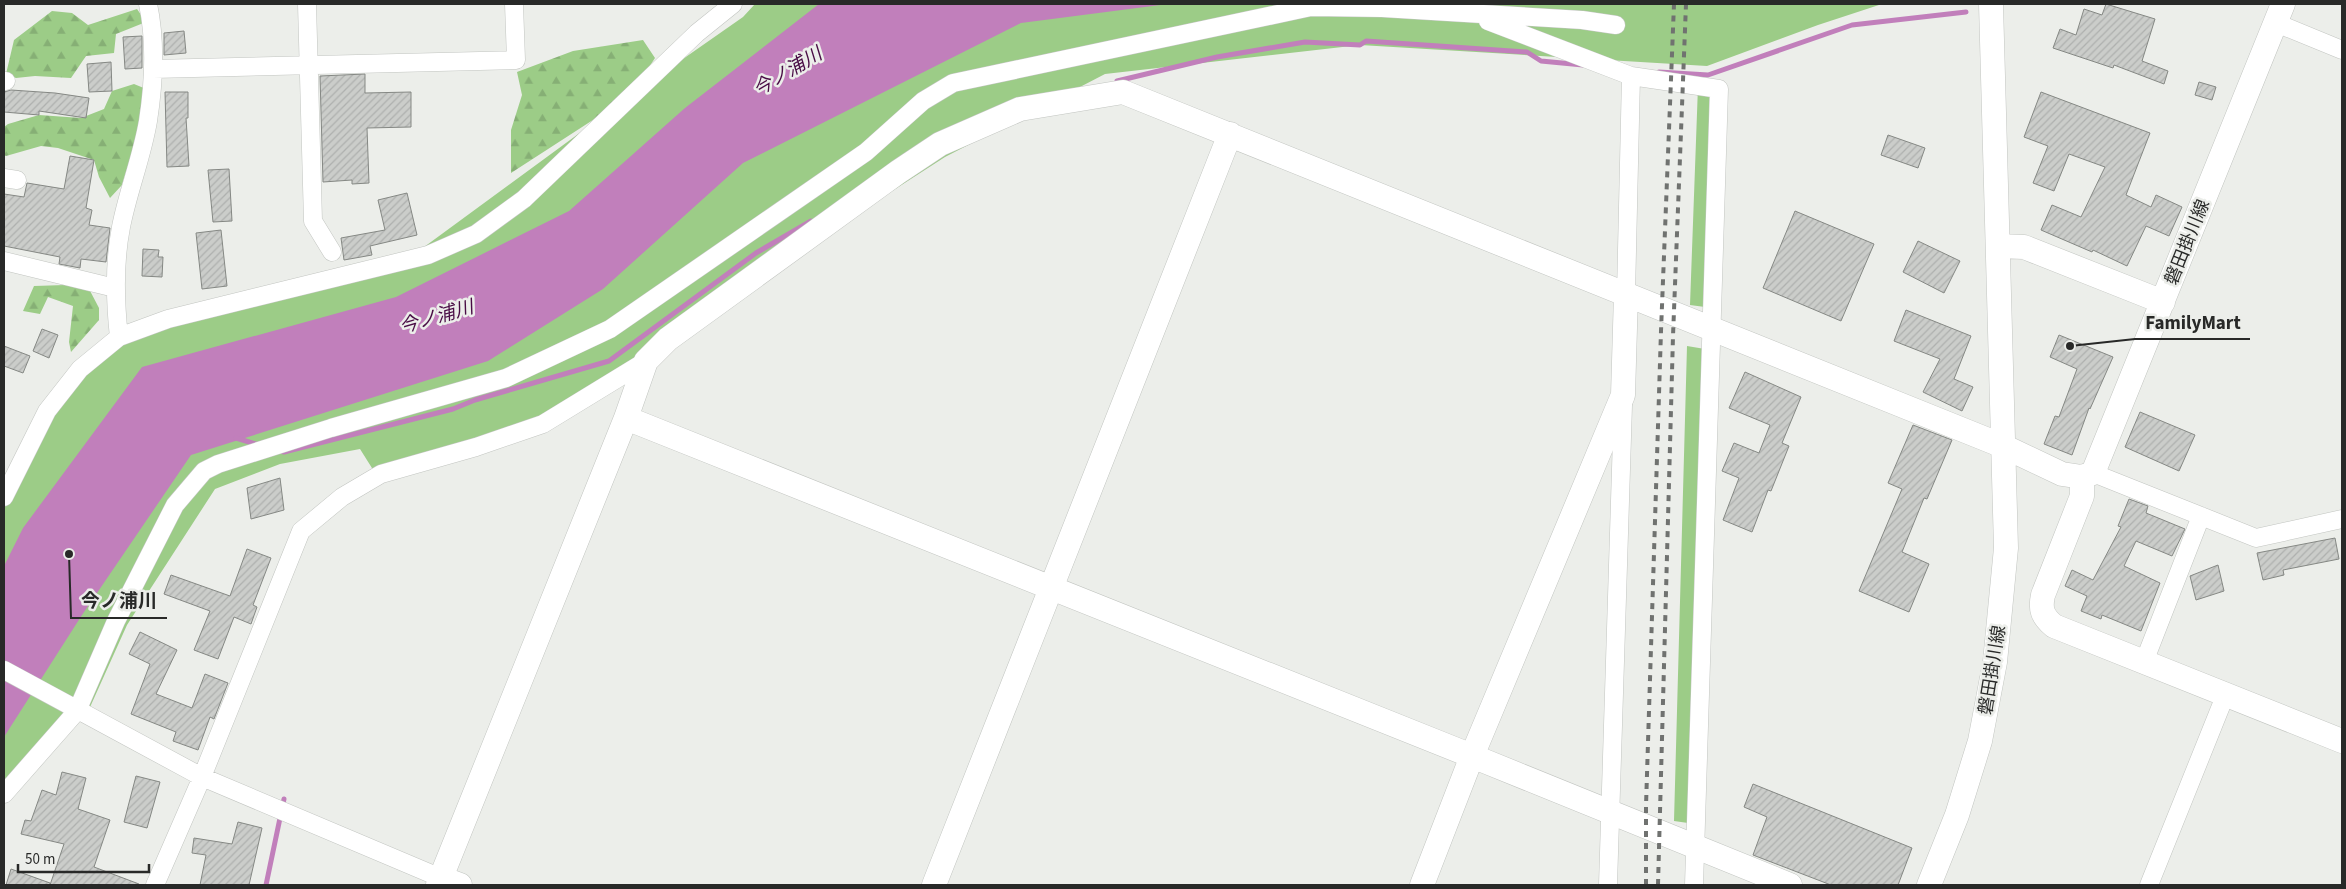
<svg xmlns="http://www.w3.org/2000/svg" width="2346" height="889" viewBox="0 0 2346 889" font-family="'Source Sans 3','Noto Sans JP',sans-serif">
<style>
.grass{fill:#9ccc87}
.forest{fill:url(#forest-firs)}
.water{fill:#c17fbb}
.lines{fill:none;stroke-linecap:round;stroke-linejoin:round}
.stream{stroke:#c17fbb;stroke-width:5}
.building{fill:url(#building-hatch);stroke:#858884}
.street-casing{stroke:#c2c5c1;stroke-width:19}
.secondary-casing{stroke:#c2c5c1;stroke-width:25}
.street{stroke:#fff;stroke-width:18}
.secondary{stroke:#fff;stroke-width:24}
.rail{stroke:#707270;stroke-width:4;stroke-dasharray:6 6;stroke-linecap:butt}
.labels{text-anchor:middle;stroke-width:5;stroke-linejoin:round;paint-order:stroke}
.street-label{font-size:18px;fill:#282928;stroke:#eceeea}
.water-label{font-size:19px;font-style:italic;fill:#490c45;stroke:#eceeea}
.leader{fill:none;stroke:#282928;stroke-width:2}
.callout-dot{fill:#282928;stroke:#eceeea;stroke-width:2}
.callout-label{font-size:19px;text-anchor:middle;font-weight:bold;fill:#282928;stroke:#eceeea;stroke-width:5;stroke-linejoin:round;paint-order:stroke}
</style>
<defs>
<pattern id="forest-firs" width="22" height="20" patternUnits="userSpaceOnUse" patternTransform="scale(1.25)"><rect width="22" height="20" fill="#9ccc87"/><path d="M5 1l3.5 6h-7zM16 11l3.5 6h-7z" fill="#86af75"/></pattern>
<pattern id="building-hatch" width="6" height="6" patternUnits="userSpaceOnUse" patternTransform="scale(1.25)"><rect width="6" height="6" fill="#cbcdca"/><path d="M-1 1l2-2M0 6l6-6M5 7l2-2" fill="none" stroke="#aeb0ae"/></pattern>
</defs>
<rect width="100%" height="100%" fill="#eceeea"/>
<path class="grass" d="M 755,4 L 1882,4 L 1818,25 L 1707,66 L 1360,45 L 1105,74 L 945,157 L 639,354 L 569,408 L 377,476 L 360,449 L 280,464 L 215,489 L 127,625 L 86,716 L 77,711 L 4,794 L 4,489 L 23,447 L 119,337 L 405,261 L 630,96 L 743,17 Z
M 1698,86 L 1719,89 L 1705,307 L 1690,305 Z
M 1687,346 L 1711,350 L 1695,824 L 1674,821 Z"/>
<path class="forest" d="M 137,9 L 146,22 L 116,34 L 114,53 L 86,56 L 71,78 L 35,76 L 16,78 L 6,74 L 14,40 L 52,11 L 72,13 L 88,25 Z
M 643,40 L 655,58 L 630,96 L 511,173 L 511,130 L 522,95 L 517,72 L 573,51 Z
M 134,84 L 151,91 L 122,185 L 110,198 L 99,177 L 94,160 L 58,148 L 41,146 L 6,156 L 4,155 L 4,127 L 8,124 L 39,115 L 81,118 L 104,109 L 112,91 Z
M 65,285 L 88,287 L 99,308 L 99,320 L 71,352 L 69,342 L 73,306 L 48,297 L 40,314 L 23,311 L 34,286 Z"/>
<path class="water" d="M 819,4 L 1168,4 L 1021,23 L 743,163 L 603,289 L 488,361 L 191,455 L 82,615 L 4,737 L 4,566 L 23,528 L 142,367 L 396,297 L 569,211 L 685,108 Z"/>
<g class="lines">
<path class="stream" d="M 1659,72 L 1708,75 L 1852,25 L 1966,12
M 1117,81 L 1217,57 L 1305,42 L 1360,45 L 1366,41 L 1527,52 L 1541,61 L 1583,65
M 236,438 L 259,445
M 279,451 L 284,452 L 453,409 L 475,400 L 609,361 L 756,253 L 811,221
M 266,885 L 284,799"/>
</g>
<path class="building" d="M 2106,4 L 2155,19 L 2142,61 L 2168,71 L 2164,84 L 2114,65 L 2113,68 L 2053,48 L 2060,29 L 2076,35 L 2084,9 L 2102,15 Z
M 184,31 L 186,53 L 164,55 L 164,33 Z
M 142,36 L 142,68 L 125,69 L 123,37 Z
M 111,62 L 112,91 L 89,92 L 87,64 Z
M 365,74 L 365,93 L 411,92 L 411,127 L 367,128 L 369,183 L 352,184 L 352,180 L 323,182 L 320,76 Z
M 2199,82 L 2216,87 L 2212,100 L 2195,95 Z
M 11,90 L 55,93 L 89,98 L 86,118 L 39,111 L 39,115 L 4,112 L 4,92 Z
M 165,92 L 188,92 L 188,118 L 186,118 L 189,166 L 167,167 Z
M 2041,92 L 2150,133 L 2126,195 L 2151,207 L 2156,195 L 2182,207 L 2169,236 L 2146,226 L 2127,266 L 2093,250 L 2092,252 L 2041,230 L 2052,205 L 2081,217 L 2105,167 L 2069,154 L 2054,191 L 2033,183 L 2048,146 L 2024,137 Z
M 1888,135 L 1925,148 L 1918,168 L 1881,155 Z
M 70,156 L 94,160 L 86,208 L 92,210 L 89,225 L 110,228 L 106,262 L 81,259 L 80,268 L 59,264 L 60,257 L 4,246 L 4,194 L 24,197 L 27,183 L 64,189 Z
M 229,169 L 232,221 L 213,222 L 208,170 Z
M 407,193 L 417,235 L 370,246 L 372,255 L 344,260 L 341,238 L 385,230 L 378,200 Z
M 1795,211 L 1874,244 L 1841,321 L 1763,288 Z
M 221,230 L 227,286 L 202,289 L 196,233 Z
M 1918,241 L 1960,261 L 1944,293 L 1903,272 Z
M 143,249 L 159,250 L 158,257 L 163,257 L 162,277 L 142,276 Z
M 1906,310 L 1971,336 L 1954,379 L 1973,387 L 1962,411 L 1923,392 L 1940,359 L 1894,341 Z
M 42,329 L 58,335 L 49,358 L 33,351 Z
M 2059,335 L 2113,357 L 2090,409 L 2089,408 L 2072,455 L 2044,444 L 2055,416 L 2059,417 L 2077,369 L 2050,357 Z
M 4,346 L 30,356 L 23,373 L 4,366 Z
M 1745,372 L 1801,397 L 1782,443 L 1789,446 L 1771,491 L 1768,490 L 1752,532 L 1723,520 L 1739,478 L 1722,471 L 1734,443 L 1759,453 L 1770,425 L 1729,408 Z
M 2140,412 L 2195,435 L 2179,471 L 2125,447 Z
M 1913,425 L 1952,440 L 1927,499 L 1924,498 L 1902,552 L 1929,564 L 1909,612 L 1859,591 L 1902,489 L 1888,483 Z
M 280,478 L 284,510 L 251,519 L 247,488 Z
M 2129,499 L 2148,506 L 2146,513 L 2185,529 L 2172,556 L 2136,541 L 2124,566 L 2160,583 L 2141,631 L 2102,615 L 2101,619 L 2081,611 L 2087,596 L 2065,586 L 2072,570 L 2093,580 L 2121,527 L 2118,526 Z
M 2335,538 L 2339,559 L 2283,570 L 2284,575 L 2263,580 L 2257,553 Z
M 247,549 L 271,558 L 253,605 L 257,607 L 251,624 L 234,617 L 218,659 L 194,650 L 210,611 L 164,594 L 171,575 L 230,596 Z
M 2218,565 L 2224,591 L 2196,600 L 2190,576 Z
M 140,632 L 177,650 L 156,694 L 192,708 L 205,674 L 228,683 L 214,719 L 210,717 L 198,750 L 173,741 L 176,732 L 131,714 L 150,664 L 129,654 Z
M 62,772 L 86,778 L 78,809 L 110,820 L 94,867 L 139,884 L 139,885 L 50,885 L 64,844 L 21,834 L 25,820 L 31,821 L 42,790 L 56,795 Z
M 136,776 L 160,782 L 147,828 L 124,822 Z
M 1753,784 L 1912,848 L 1898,885 L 1831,885 L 1753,855 L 1767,817 L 1744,807 Z
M 238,822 L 262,828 L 249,885 L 200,885 L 206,855 L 192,853 L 194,838 L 232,844 Z
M 11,869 L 50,883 L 50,885 L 6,885 Z"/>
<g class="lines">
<g class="street-casing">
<path id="street" d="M 307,4 L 313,221 L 332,252
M 1488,21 L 1631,76 L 1626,294
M 2276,23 L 2342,50
M 153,69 L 516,60 L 514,4
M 1631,76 L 1719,89 L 1694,885
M 4,81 L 6,81
M 4,178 L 17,180
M 4,261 L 115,288
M 119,337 C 115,301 114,263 121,227 C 128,191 142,157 148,121 C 154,82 156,42 148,4
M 2093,473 L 2256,538 L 2342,519
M 4,497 L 47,411 L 80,369 L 119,337 L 168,319 L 428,255 L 476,234 L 524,199 L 697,33 L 733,4
M 2144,662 L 2201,516
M 4,670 L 202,777 L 441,878
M 4,794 L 77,711 L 116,621 L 175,505 L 204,471 L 218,464 L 331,428 L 506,378 L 610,329 L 866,152 L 923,101 L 953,83 L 1311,7 L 1382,8 L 1582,20 L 1616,25
M 155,885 L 202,777 L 301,531 L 342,497 L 381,474 L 476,447 L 543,424 L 646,361
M 1608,885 L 1623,405
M 2149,885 L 2225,696"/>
</g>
<g class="secondary-casing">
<path id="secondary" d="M 1998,246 L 2024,247 L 2163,302
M 626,418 L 1472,756 L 1790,885
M 2082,477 L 2082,496 L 2043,595 C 2040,609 2042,616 2054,626 L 2342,741
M 441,878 L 460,885
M 438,885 L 626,418 L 646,361 L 668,339 L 898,172 L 940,144 L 1020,109 L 1123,92 L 2003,446 L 2062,474 L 2082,477 L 2093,473 L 2283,4
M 934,885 L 1230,134
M 1422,885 L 1472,756 L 1623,395 L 1626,294
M 1929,885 L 1957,815 L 1980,741 L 1995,662 L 2006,548 L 1991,4"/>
</g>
<use href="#street" class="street"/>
<use href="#secondary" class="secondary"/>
<path class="rail" d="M 1646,885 L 1646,806 L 1661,331 L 1674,4
M 1658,885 L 1673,336 L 1686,4"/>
</g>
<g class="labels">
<g class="street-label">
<text transform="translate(2187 242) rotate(-68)" y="6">磐田掛川線</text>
<text transform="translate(1992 670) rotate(-81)" y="6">磐田掛川線</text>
</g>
<g class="water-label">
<text transform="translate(787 71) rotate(-31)" y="7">今ノ浦川</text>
<text transform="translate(436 316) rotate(-16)" y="7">今ノ浦川</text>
</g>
</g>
<path class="leader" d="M2070 346L2135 339H2250M69 554L71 618H167"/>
<g class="callout-dot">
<circle cx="2070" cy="346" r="5"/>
<circle cx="69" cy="554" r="5"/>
</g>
<g class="callout-label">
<text x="2193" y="329">FamilyMart</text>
<text x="119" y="607">今ノ浦川</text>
</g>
<rect width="2346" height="889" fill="none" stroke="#282928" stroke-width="10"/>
<path d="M18 864v8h131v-8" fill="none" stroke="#282928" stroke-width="2.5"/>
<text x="25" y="864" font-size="15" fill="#282928" stroke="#eceeea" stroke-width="4" paint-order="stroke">50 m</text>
</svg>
